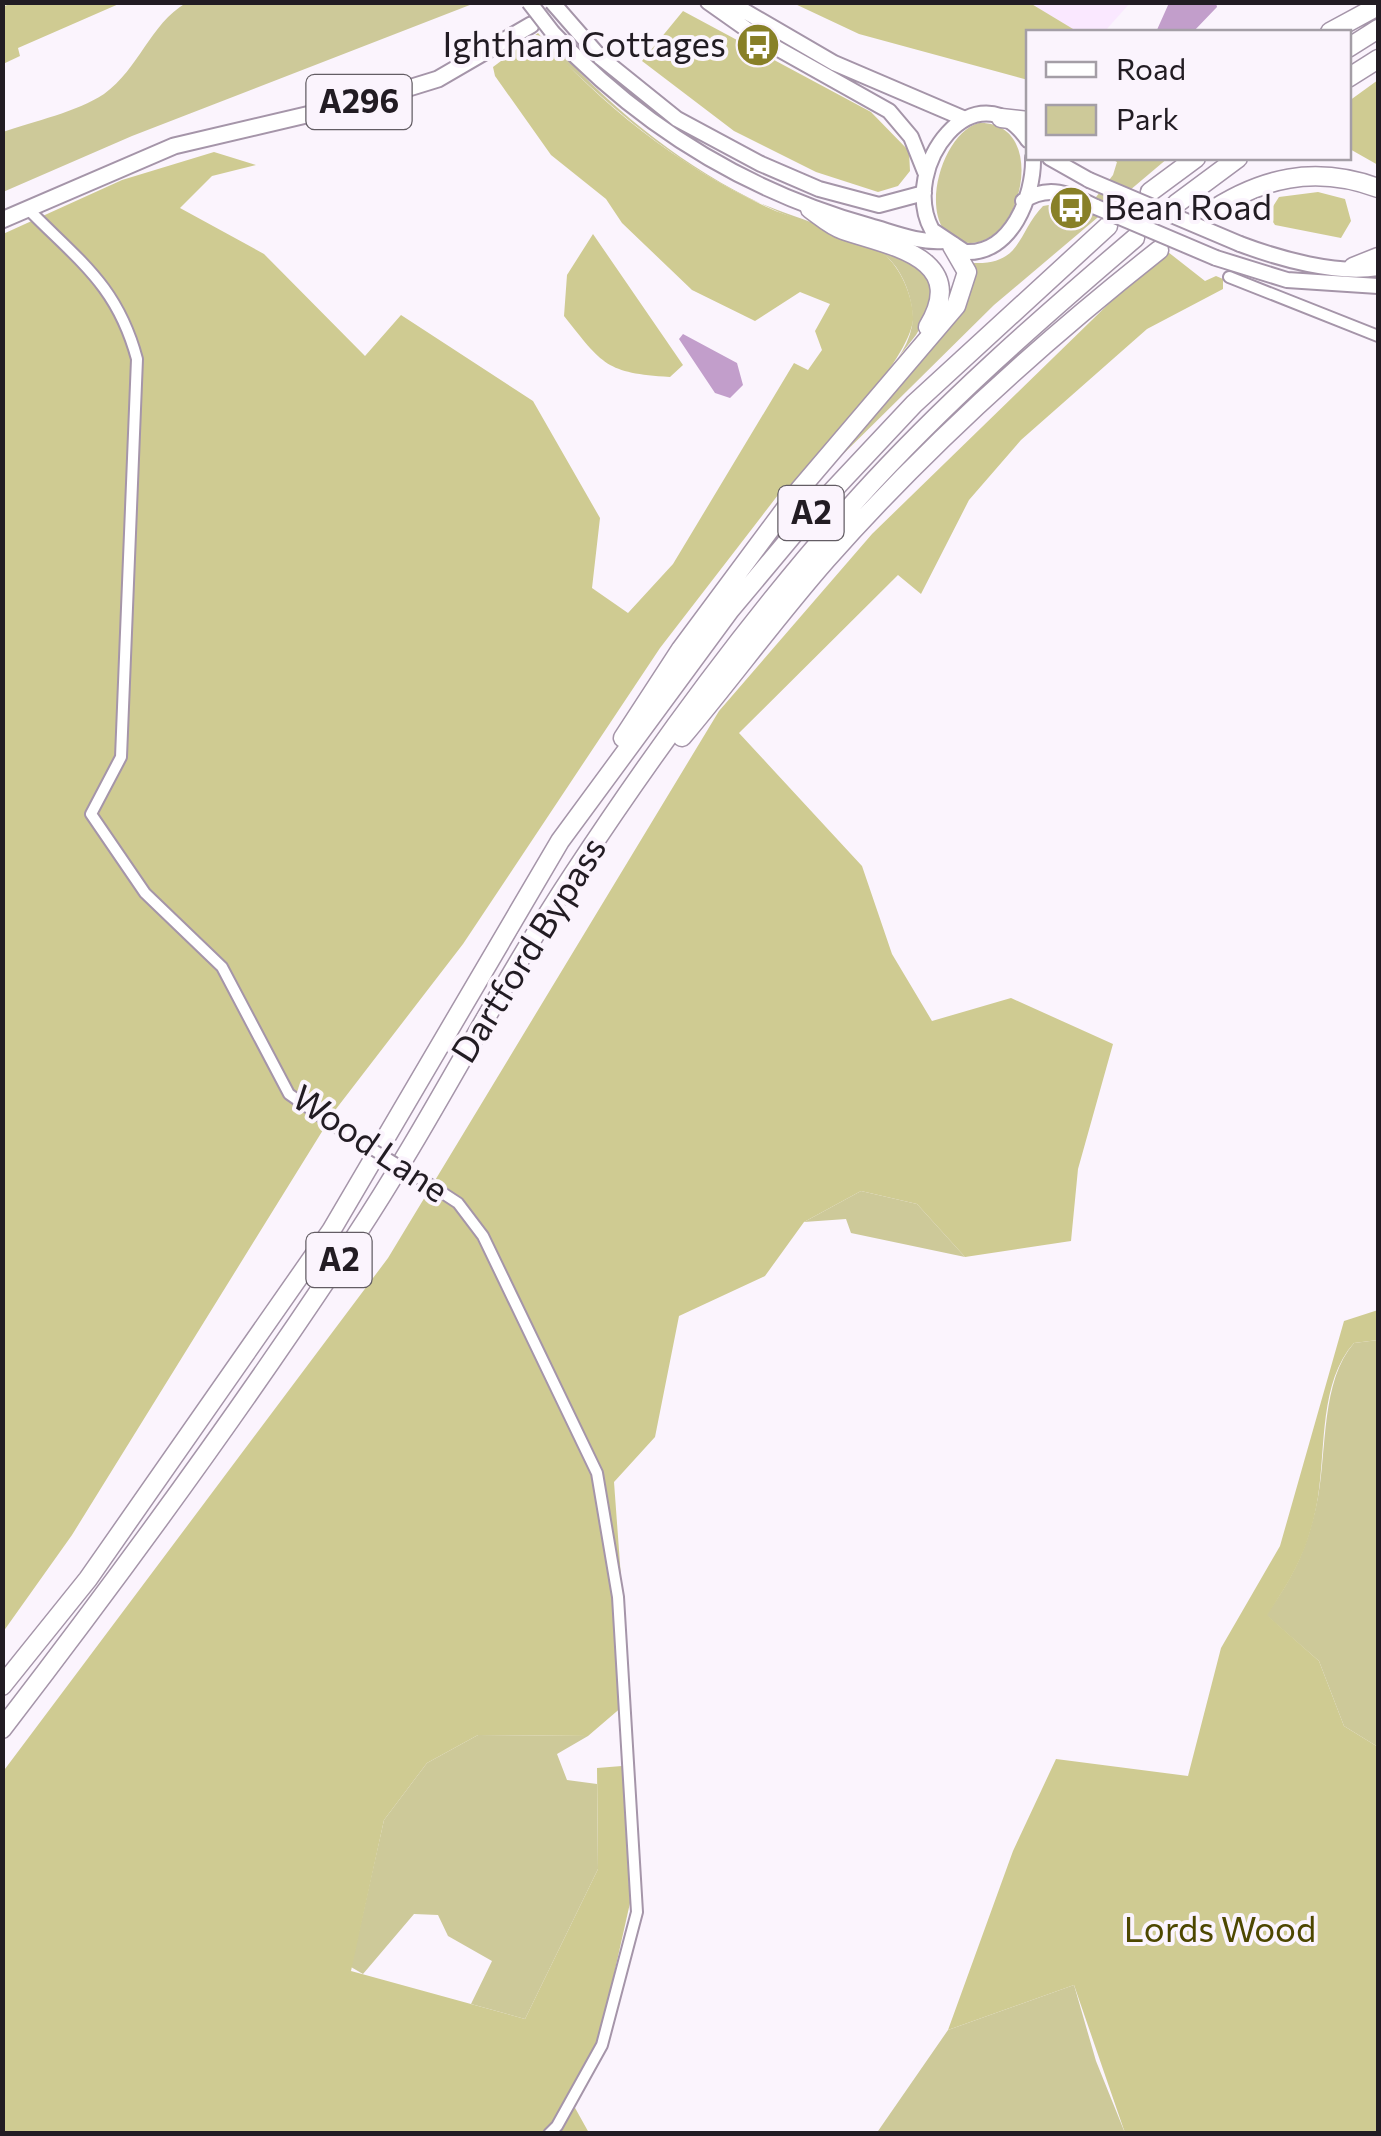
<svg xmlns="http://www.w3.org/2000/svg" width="1381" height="2136" viewBox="0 0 1381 2136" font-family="Commissioner,sans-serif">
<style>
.built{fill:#fae8ff}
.green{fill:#cdc999}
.forest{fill:#cfcb92}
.water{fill:#c29ecb}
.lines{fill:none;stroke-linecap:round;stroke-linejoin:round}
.street-casing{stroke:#a595a9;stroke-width:14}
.secondary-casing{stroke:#a595a9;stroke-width:18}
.primary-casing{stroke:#a595a9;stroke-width:19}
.highway-casing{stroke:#a595a9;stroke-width:21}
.street{stroke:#fff;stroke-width:10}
.secondary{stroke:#fff;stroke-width:14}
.primary{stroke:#fff;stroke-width:15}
.highway{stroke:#fff;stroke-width:18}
.street-bridge-casing{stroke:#a595a9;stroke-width:14;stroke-linecap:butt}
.secondary-bridge-casing{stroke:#a595a9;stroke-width:18;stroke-linecap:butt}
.street-bridge{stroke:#fff;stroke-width:10}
.secondary-bridge{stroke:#fff;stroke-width:14}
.labels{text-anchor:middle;stroke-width:8;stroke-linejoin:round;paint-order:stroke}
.shield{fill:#fbf4fd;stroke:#635d64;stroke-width:2.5}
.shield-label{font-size:32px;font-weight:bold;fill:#221c23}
.poi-label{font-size:35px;fill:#221c23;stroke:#fbf4fd;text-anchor:end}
.street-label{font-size:35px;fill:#221c23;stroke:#fbf4fd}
.park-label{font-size:35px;fill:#4d4700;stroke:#fbf4fd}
</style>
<rect width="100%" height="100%" fill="#fbf4fd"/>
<path class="built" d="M 1030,3 L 1130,3 L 1104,32 L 1077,32 Z"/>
<path class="green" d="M 186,3 L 186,2 L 475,3 L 132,136 L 3,192 L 3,132 C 34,121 77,112 104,94 C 139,69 150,24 186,3 Z
M 560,52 C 628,124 703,182 796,219 C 825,230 897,246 918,266 C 940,288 930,312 916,335 L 831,443 C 845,402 903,374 912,326 C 915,306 906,278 892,262 C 871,238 780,214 746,197 C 674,161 614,111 557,55 Z
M 979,123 C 1049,121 1023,244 970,243 C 912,241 937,134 979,123 Z
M 1110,158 L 1168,158 L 994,305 L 825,472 L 968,297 L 973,263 C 1022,265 1017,233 1043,206 L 1060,203 L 1083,214 L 1113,175 L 1117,162 Z
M 861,1191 L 917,1204 L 965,1257 L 851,1233 L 846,1219 L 804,1222 Z
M 1378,1340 L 1378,1747 L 1344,1726 L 1319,1661 L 1266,1615 C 1294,1577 1309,1545 1318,1497 C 1327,1449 1321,1381 1354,1343 Z
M 478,1735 L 588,1736 L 557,1754 L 567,1780 L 597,1784 L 598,1869 L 525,2019 L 471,2004 L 492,1961 L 448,1936 L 438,1915 L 414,1914 L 363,1974 L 351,1967 L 384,1820 L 427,1763 Z
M 1074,1985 L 1096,2061 L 1125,2133 L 876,2134 L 948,2030 Z"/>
<path class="forest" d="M 15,2 L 121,3 L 18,48 L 20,56 L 3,64 L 2,7 Z
M 793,3 L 1030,3 L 1078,32 L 1028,32 L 1028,80 L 859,34 Z
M 683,11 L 871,112 L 909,151 L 910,171 L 898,186 L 878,192 L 816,172 L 734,131 L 642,61 Z
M 538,33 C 603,107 680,167 769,208 C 804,224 850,230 882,253 C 900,265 914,298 913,320 C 909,360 822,451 794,486 L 778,495 L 660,648 L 463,944 L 336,1109 L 72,1535 L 3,1632 L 3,234 L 122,180 L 214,152 L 256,165 L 212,176 L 180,208 L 264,254 L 365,356 L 401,315 L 533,401 L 600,518 L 592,588 L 628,613 L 673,564 L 794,363 L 808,370 L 822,350 L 815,331 L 830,304 L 800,292 L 755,321 L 692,290 L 622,223 L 606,199 L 551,155 L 495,76 L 493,67 Z
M 1378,80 L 1378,165 L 1348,148 L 1349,101 Z
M 1318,192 L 1345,199 L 1351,221 L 1341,238 L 1275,225 L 1268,214 L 1279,197 Z
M 593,234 L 683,365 L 670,377 C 606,373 603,365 564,316 L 567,275 Z
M 1168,252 L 1205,281 L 1216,276 L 1223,279 L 1223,289 L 1147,329 L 1021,440 L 969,500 L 921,594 L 898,575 L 739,733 L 862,866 L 892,954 L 932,1021 L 1011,998 L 1113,1044 L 1078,1169 L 1071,1241 L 965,1257 L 917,1204 L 861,1191 L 804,1222 L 765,1276 L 679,1316 L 655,1437 L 614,1482 L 630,1700 L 588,1736 L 478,1735 L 427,1763 L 384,1820 L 351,1971 L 525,2019 L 598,1869 L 597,1768 L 622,1766 L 630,1903 L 603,2023 L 574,2106 L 589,2133 L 3,2133 L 2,1773 L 388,1258 L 719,711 L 872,534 L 1130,283 Z
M 1378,1310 L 1378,1340 L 1354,1343 C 1319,1382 1326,1447 1318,1497 C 1310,1546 1294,1576 1267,1615 L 1319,1661 L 1344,1726 L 1378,1747 L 1378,2133 L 1125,2133 L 1074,1985 L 948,2030 L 1013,1851 L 1056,1759 L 1188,1776 L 1221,1648 L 1280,1546 L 1344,1321 Z"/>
<path class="water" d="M 1169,3 L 1216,3 L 1217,7 L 1193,32 L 1156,32 Z
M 683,334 L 737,363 L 743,385 L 730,398 L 715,393 L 679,339 Z"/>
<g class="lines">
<g class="street-casing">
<path id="street" d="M 28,209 C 79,261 117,285 137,359 L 121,757 L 91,814 L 145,893 L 222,967 L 289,1094 L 333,1125
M 1229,277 L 1378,336
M 432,1186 L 458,1203 L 483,1236 L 597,1473 L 618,1597 L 637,1912 L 602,2045 L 557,2126 L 549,2134"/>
</g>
<g class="secondary-casing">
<path id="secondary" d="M 708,2 L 759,38 L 889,111 L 911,137 L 925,172
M 729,2 L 834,63 L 965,119
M 553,33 C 640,126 746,191 870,226 C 895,233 918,243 944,241
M 600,57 L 677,119 L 761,164 L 819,189 L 879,205 L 924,193
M 1028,140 C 976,65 898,167 932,230 L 965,252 C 1011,255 1034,196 1033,158
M 1050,158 L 1089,180
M 1023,201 C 1049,184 1069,194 1096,207
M 1240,244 C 1280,259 1337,275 1378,268
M 1216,258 L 1287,280 L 1378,286"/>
</g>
<g class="primary-casing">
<path id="primary" d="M 2,220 L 174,146 L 370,100 L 438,79 L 531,25"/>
</g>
<g class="highway-casing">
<path id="highway" d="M 1330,32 L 1378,6
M 1348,48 L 1378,29
M 1348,78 L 1378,59
M 1001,118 L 1028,121
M 1150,192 L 1196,158
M 1176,204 L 1238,158
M 810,209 C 820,216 831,226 843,230 C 890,246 970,257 928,327
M 1205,215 C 1261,177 1315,165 1378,188
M 1353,267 L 1378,257
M 682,737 C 731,679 776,617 826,560 C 927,446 1040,344 1159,250
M 623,738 L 681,649 L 800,489 L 956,306 L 967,272 L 952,246
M 2,1686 L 88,1579 L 331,1231 L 560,841 L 730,610 L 807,518 L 914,404 L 1108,226
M 2,1729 C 125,1569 244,1406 355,1237 C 433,1119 496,991 574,873 C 661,741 754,614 859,497 C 944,403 1039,320 1135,238"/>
</g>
<use href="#street" class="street"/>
<use href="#secondary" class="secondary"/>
<use href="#primary" class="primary"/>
<use href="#highway" class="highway"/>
<g class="street-bridge-casing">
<path id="street-bridge" d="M 333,1125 L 432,1186"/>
</g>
<g class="secondary-bridge-casing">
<path id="secondary-bridge" d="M 529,2 L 553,33
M 552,2 L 600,57
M 1089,180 L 1240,244
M 1096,207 L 1216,258"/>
</g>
<use href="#street-bridge" class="street-bridge"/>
<use href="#secondary-bridge" class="secondary-bridge"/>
</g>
<defs>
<g id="bus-disc" transform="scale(2.25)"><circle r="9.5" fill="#888027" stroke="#fbf4fd"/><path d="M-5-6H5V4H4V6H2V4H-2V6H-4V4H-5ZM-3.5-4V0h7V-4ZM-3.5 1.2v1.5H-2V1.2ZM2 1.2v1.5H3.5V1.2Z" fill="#fff"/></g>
</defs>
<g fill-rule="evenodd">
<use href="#bus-disc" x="758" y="45"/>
<use href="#bus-disc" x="1071" y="208"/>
</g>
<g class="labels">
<g class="shield">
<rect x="306.5" y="75" width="105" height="54" rx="8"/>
<rect x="778.5" y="486" width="65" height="54" rx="8"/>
<rect x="306.5" y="1233" width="65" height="54" rx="8"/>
</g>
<g class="shield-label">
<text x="359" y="113">A296</text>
<text x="811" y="524">A2</text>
<text x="339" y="1271">A2</text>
</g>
<g class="poi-label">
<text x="726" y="57">Ightham Cottages</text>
<text x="1104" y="220" text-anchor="start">Bean Road</text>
</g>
<g class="street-label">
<text transform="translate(529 950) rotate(-58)" y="12">Dartford Bypass</text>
<text transform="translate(370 1144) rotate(34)" y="12">Wood Lane</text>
</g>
<g class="park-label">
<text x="1220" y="1942">Lords Wood</text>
</g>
</g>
<rect width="1381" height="2136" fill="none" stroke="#221c23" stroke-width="10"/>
<rect x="1026" y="30" width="325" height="130" fill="#fbf4fd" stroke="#a49ea6" stroke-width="2.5"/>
<rect x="1046" y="62" width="50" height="15" fill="#ffffff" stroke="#a49ea6" stroke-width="2.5"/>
<text x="1116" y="80" font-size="30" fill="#221c23">Road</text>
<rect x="1046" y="105" width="50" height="30" fill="#cdc999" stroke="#a49ea6" stroke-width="2.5"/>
<text x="1116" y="130" font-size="30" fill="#221c23">Park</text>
</svg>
